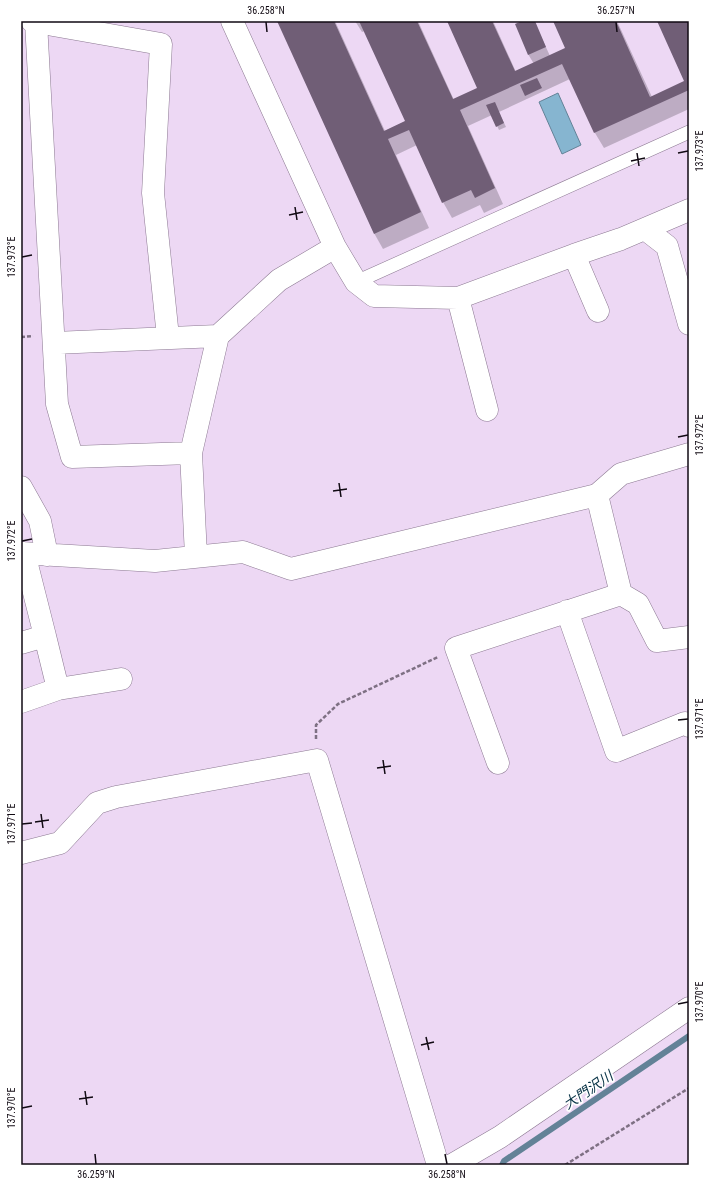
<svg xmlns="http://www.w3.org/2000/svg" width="710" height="1186" viewBox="0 0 710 1186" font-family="'Roboto Condensed','Noto Sans JP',sans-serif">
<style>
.water{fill:#86b5d0;stroke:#638297}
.shadow{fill:#0003}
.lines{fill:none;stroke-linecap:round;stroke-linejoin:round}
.stream{stroke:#638297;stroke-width:6}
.building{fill:#705e76}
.service-casing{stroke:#8c7992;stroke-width:14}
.minor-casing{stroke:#8c7992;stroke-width:23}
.path{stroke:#7e7083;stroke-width:2.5;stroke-dasharray:4 2;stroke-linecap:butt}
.service{stroke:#fff;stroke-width:13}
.minor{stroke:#fff;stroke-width:22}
.ticks{fill:none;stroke:#110a13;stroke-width:1.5}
.labels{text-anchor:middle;stroke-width:3.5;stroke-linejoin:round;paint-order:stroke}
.water-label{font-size:14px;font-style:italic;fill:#0a3447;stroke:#fff}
.neatline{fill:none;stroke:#110a13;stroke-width:1.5}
.ticks-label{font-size:10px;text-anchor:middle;fill:#110a13}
</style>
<rect width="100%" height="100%" fill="#edd8f4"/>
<path class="water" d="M 558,93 L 581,145 L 562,154 L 539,102 Z"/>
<path class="shadow" d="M 278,21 L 335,21 L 385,131 L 406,121 L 365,31 L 362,32 L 355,21 L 418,21 L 454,100 L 479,89 L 448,21 L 493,21 L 516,72 L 534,64 L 528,54 L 524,21 L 534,21 L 550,56 L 567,49 L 554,21 L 617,21 L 652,97 L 685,82 L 658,21 L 689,21 L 689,109 L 604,148 L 595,133 L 570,79 L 499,112 L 506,127 L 499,130 L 492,115 L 468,126 L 503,204 L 484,213 L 480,205 L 452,218 L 443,202 L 417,145 L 396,155 L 429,228 L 383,249 L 374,233 Z"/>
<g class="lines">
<path class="stream" d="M 502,1165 L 504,1161 L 689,1036"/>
</g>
<path class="building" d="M 277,21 L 334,21 L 384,131 L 405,121 L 359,21 L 417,21 L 453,99 L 477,88 L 447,21 L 492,21 L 515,71 L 565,48 L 553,21 L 616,21 L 650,97 L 684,81 L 657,21 L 689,21 L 689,90 L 594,133 L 562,64 L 460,110 L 495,188 L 475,198 L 471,190 L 442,203 L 409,130 L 388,139 L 421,212 L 374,234 Z
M 522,21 L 535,21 L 546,47 L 528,55 L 515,24 Z
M 537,78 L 542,88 L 525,96 L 520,85 Z
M 495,102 L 504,123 L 496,127 L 486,105 Z"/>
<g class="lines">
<g class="service-casing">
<path id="service" d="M 356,282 L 689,132"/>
</g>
<g class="minor-casing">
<path id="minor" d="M 32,21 L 36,22 L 57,404 L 72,457 L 191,453
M 232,21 L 335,247 L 356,282 L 374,296 L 458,298 L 574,255 L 621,239 L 689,210
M 36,22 L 161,44 L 153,193 L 168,337
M 645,229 L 667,246 L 689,324
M 574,255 L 598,311
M 458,298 L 487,410
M 54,343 L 218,336
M 21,487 L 40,521 L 47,555
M 597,495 L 621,594
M 21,553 L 155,561 L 243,552 L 291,569 L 597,495 L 621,474 L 689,454
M 196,556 L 191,453 L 218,336 L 279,280 L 335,247
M 567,611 L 616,751 L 685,723 L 689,726
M 21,643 L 45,636 L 24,553
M 58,689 L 121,679
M 21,702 L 58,689 L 45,636
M 498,763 L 456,648 L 621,594 L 638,604 L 657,641 L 689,637
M 21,853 L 60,843 L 97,803 L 116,797 L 317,760 L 438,1165
M 452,1165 L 500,1137 L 689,1008"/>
</g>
<path class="path" d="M 21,337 L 33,336
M 316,739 L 316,725 L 338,704 L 438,657
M 565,1165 L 689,1088"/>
<use href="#service" class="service"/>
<use href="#minor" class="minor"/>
</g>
<path class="ticks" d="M 266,22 L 267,32M 616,22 L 617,32M 637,153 L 639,166M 678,153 L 688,151M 631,161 L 645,158M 295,207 L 297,220M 289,215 L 303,212M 22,257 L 32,255M 678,437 L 688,435M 339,483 L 341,497M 333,491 L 347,489M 22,541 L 32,539M 678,720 L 688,719M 383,760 L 385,774M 377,768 L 391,766M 41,814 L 43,828M 35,822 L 49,820M 22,824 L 32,823M 678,1004 L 688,1002M 426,1037 L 429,1050M 421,1045 L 434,1042M 85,1091 L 87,1105M 79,1099 L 93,1097M 22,1108 L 32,1106M 95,1154 L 96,1164M 445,1154 L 447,1164"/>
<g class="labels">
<g class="water-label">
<text transform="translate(588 1090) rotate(-34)" y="5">大門沢川</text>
</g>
</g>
<rect width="710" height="1186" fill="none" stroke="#ffffff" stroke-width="44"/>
<rect x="22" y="22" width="666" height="1142" class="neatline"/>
<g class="ticks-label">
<text x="266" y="14">36.258°N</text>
<text x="616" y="14">36.257°N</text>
<text transform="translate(699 151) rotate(-90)" y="4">137.973°E</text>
<text transform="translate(11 257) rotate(-90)" y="4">137.973°E</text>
<text transform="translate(699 435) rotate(-90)" y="4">137.972°E</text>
<text transform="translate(11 541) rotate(-90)" y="4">137.972°E</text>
<text transform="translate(699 719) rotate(-90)" y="4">137.971°E</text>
<text transform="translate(11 824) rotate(-90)" y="4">137.971°E</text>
<text transform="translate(699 1002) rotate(-90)" y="4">137.970°E</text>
<text transform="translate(11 1108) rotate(-90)" y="4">137.970°E</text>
<text x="96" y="1178">36.259°N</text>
<text x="447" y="1178">36.258°N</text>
</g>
</svg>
